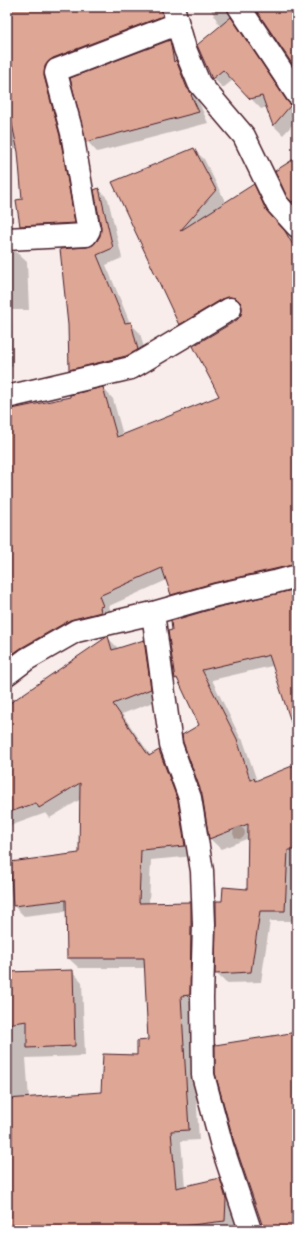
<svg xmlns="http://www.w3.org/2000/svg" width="304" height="1237" viewBox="0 0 304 1237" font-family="Caveat,sans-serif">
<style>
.shadow{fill:#0003}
.building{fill:#dda695;stroke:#4a1f2b}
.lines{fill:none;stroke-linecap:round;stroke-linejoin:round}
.minor-casing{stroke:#4a1f2b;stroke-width:25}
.minor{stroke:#fff;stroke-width:22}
.tree{fill:#a99790}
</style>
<rect width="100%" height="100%" fill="#f8edea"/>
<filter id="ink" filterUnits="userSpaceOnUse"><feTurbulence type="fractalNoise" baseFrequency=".025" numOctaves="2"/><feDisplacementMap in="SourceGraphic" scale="8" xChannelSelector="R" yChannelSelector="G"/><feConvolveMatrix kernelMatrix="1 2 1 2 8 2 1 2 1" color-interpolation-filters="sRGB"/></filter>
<g filter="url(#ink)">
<path class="shadow" d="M 7,7 L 172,7 L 171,15 L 63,68 L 84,233 L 32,236 L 21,225 L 23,200 L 19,149 L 7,149 Z
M 210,7 L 242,7 L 238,25 L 297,112 L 297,120 L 283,135 L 273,125 L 267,107 L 261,109 L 233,80 L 223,88 L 211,76 L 220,27 Z
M 169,41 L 179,52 L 186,72 L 208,123 L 97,152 L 87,141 Z
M 193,149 L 204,159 L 225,201 L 222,205 L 253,186 L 264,196 L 278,224 L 290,237 L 297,239 L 297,576 L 182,605 L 172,594 L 167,580 L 109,606 L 113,617 L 7,671 L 7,411 L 71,398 L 103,388 L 113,399 L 123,435 L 220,397 L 237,320 L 242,315 L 243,307 L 234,308 L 190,335 L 180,324 L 113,183 Z
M 297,158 L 297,206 L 288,196 Z
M 99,189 L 108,199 L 122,258 L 106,265 L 130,323 L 140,333 L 147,359 L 80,379 L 70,369 L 93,247 L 101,237 L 102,227 Z
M 7,252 L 16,252 L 27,262 L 29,310 L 12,310 L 13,367 L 9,367 L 11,397 L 7,401 Z
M 297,590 L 297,716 L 272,666 L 212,680 L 240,737 L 243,740 L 257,781 L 297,765 L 297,921 L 270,921 L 261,982 L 226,983 L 216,973 L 223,902 L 248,890 L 249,838 L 221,849 L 210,839 L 203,794 L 200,725 L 180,683 L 176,679 Z
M 108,638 L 119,649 L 144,641 L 154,651 L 161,699 L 122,714 L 151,756 L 159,751 L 169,761 L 195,856 L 151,860 L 149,904 L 190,903 L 201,913 L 200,1005 L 191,1007 L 199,1140 L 181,1141 L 185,1187 L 219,1179 L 230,1190 L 236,1210 L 236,1230 L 7,1230 L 7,981 L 72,971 L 82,982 L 85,1056 L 26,1058 L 29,1099 L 102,1093 L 138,1056 L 149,1041 L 145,968 L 79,968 L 68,958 L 67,911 L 24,916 L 14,906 L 80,854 L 81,799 L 50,818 L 46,813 L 7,827 L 7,714 Z"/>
<path class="building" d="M 7,7 L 161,7 L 163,16 L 53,58 L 48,62 L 45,66 L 44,76 L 60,136 L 75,223 L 20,226 L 16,200 L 22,199 L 18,152 L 7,101 Z
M 254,7 L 297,7 L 297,71 Z
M 231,17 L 287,101 L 291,105 L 273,126 L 262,96 L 250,99 L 223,70 L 212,79 L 197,45 Z
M 170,40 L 174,62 L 176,60 L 187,88 L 192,94 L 191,95 L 199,112 L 86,142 L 70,78 Z
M 194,148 L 216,190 L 180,231 L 254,184 L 266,210 L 285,231 L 297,252 L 297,564 L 213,583 L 171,595 L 162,568 L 99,596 L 103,606 L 100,607 L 101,612 L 70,620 L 21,648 L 7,658 L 7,410 L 70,397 L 70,395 L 103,387 L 117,437 L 219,396 L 193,346 L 237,320 L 241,315 L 242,308 L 241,303 L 236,298 L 229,297 L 224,298 L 179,325 L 112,182 Z
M 297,157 L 297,199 L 292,202 L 287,197 L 275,171 Z
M 99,188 L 113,248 L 97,255 L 125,323 L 131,322 L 138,350 L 126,356 L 69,370 L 68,325 L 60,249 L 87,247 L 93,245 L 97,241 L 100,236 L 101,227 L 94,190 Z
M 297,589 L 297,727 L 293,728 L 269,655 L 262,657 L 262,656 L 202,670 L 237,739 L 250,780 L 254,778 L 255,781 L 297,764 L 297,850 L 288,850 L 285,911 L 260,911 L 251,972 L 215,974 L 216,924 L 216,901 L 222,901 L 223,887 L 247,889 L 248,824 L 209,839 L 202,794 L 183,742 L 182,735 L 199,725 L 177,678 L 175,679 L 168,631 L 172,630 L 171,621 L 219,607 Z
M 108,636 L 112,650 L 144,640 L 151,689 L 113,704 L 149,756 L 159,750 L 178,801 L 185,846 L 141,850 L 139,903 L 191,902 L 191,924 L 190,995 L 181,996 L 189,1130 L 171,1131 L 176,1188 L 220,1178 L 226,1199 L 225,1221 L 149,1230 L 7,1230 L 7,1099 L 101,1092 L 103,1054 L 137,1055 L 137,1041 L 148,1040 L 144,958 L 67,958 L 66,900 L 13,906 L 10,862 L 79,853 L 80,783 L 39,808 L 36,803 L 7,813 L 7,705 Z
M 73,970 L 75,1046 L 27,1048 L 27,1021 L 7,1024 L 7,972 Z
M 297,1032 L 297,1230 L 264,1230 L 234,1142 L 215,1073 L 215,1045 Z"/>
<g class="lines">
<g class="minor-casing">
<path id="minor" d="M 173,7 L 185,49 L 199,83 L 244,136 L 277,204 L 297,226
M 239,7 L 297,94
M 7,239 L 86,235 L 89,230 L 87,221 L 72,133 L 56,73 L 57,70 L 177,24
M 7,397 L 131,368 L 230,309
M 153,613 L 171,745 L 190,798 L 202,871 L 204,924 L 202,998 L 203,1075 L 222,1146 L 250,1230
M 7,674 L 27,659 L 76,631 L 153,613 L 216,595 L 275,582 L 297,576"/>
</g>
<use href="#minor" class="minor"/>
</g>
<circle class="tree" cx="239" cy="833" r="6"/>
</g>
<rect width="304" height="1237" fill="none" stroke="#fff" stroke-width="24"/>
<rect x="12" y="12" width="280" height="1213" fill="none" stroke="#4a1f2b" stroke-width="1.5" filter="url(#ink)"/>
</svg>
